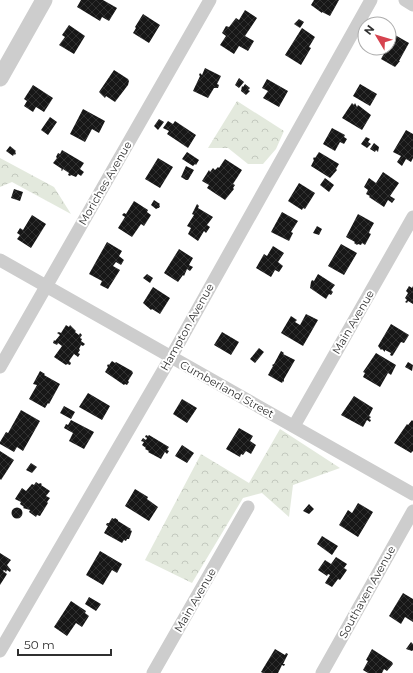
<svg xmlns="http://www.w3.org/2000/svg" width="413" height="673" viewBox="0 0 413 673" font-family="Montserrat,sans-serif">
<style>
.forest{fill:url(#forest-crowns)}
.building{fill:url(#building-cross-hatch)}
.lines{fill:none;stroke-linecap:round;stroke-linejoin:round}
.minor{stroke:#cdcdcd;stroke-width:13}
.tertiary{stroke:#cdcdcd;stroke-width:17}
.labels{text-anchor:middle;stroke-width:4;stroke-linejoin:round;paint-order:stroke}
.street-label{font-size:11px;fill:#303030;stroke:#fff}
</style>
<defs>
<pattern id="forest-crowns" width="20" height="18" patternUnits="userSpaceOnUse"><rect width="20" height="18" fill="#e3e9dd"/><path d="M2 6a3 3 0 1 1 6 0M12 15a3 3 0 1 1 6 0" fill="none" stroke="#c3c8be"/></pattern>
<pattern id="building-cross-hatch" width="8" height="8" patternUnits="userSpaceOnUse"><rect width="8" height="8" fill="#171717"/><path d="M0 0l8 8M0 8l8-8" fill="none" stroke="#303030"/></pattern>
</defs>
<rect width="100%" height="100%" fill="#fff"/>
<path class="forest" d="M 237,101 L 284,131 L 276,149 L 263,164 L 248,164 L 228,148 L 208,148 Z
M 0,158 L 54,187 L 71,214 L 12,182 L 0,187 Z
M 280,429 L 340,468 L 293,485 L 289,517 L 262,493 L 243,498 L 192,583 L 145,560 L 201,454 L 249,483 Z"/>
<path class="building" d="M 81,0 L 103,0 L 117,8 L 109,21 L 102,17 L 100,21 L 77,7 Z
M 314,0 L 339,0 L 330,16 L 322,12 L 322,13 L 311,5 Z
M 245,10 L 257,18 L 245,36 L 254,41 L 248,51 L 239,46 L 234,54 L 220,45 L 226,36 L 222,33 L 226,26 L 229,27 L 236,18 L 239,20 Z
M 143,14 L 160,25 L 149,43 L 133,33 L 136,28 L 135,27 Z
M 299,19 L 304,22 L 300,28 L 294,24 Z
M 69,25 L 85,36 L 74,54 L 59,45 L 65,37 L 62,35 Z
M 302,28 L 315,37 L 309,47 L 311,48 L 301,65 L 285,55 Z
M 395,35 L 409,43 L 399,61 L 400,61 L 395,67 L 381,59 L 387,48 L 389,48 L 389,45 Z
M 205,68 L 221,76 L 217,84 L 219,85 L 218,88 L 214,88 L 208,98 L 193,91 L 200,76 L 199,75 L 200,73 L 202,75 Z
M 114,70 L 128,79 L 129,81 L 128,85 L 115,102 L 106,96 L 105,98 L 99,92 Z
M 239,78 L 244,82 L 239,88 L 235,85 Z
M 267,79 L 288,91 L 279,107 L 263,98 L 268,91 L 262,88 Z
M 245,84 L 250,88 L 248,90 L 250,91 L 246,95 L 241,91 L 242,86 L 243,87 Z
M 360,84 L 377,94 L 370,106 L 353,96 Z
M 33,85 L 53,98 L 44,112 L 36,107 L 33,112 L 24,106 L 27,101 L 24,99 Z
M 352,103 L 354,105 L 355,103 L 357,107 L 358,105 L 371,115 L 362,130 L 342,118 Z
M 83,109 L 105,121 L 99,133 L 92,129 L 85,142 L 70,134 Z
M 50,117 L 57,122 L 48,135 L 41,130 Z
M 159,119 L 164,122 L 158,130 L 154,126 Z
M 168,121 L 173,124 L 175,121 L 196,135 L 188,148 L 167,134 L 169,131 L 163,128 Z
M 332,128 L 345,135 L 344,137 L 347,139 L 344,144 L 340,142 L 335,151 L 323,144 Z
M 406,130 L 413,134 L 413,158 L 411,162 L 406,159 L 402,166 L 397,162 L 401,156 L 393,152 Z
M 366,137 L 370,139 L 368,142 L 371,144 L 367,148 L 361,144 Z
M 374,143 L 379,147 L 378,152 L 376,150 L 375,152 L 370,149 Z
M 10,146 L 16,151 L 15,152 L 16,153 L 15,155 L 14,154 L 13,156 L 6,151 Z
M 62,150 L 84,163 L 80,169 L 84,172 L 81,176 L 78,174 L 76,177 L 71,175 L 70,176 L 68,175 L 69,173 L 63,169 L 62,171 L 61,170 L 62,169 L 53,163 L 57,158 L 56,157 L 58,153 L 60,154 Z
M 187,152 L 199,160 L 196,165 L 195,164 L 193,166 L 182,159 Z
M 319,152 L 339,164 L 336,169 L 337,170 L 330,178 L 311,166 L 314,160 L 313,159 L 314,157 L 315,158 Z
M 158,158 L 173,167 L 160,188 L 145,179 Z
M 225,159 L 242,170 L 233,184 L 235,185 L 233,188 L 234,189 L 225,200 L 207,188 L 209,185 L 202,181 L 209,170 L 210,172 L 213,168 L 215,170 L 218,167 L 219,168 Z
M 186,166 L 194,170 L 188,180 L 186,180 L 181,177 Z
M 383,172 L 399,183 L 390,196 L 395,199 L 392,203 L 388,200 L 384,207 L 369,197 L 370,196 L 366,194 L 368,190 L 364,187 L 369,178 L 376,183 Z
M 325,178 L 334,185 L 329,192 L 320,185 Z
M 299,183 L 315,193 L 305,209 L 303,208 L 302,210 L 288,201 Z
M 14,189 L 23,192 L 20,201 L 11,198 Z
M 154,200 L 160,204 L 159,205 L 160,206 L 159,208 L 158,208 L 156,209 L 151,205 Z
M 134,201 L 148,210 L 147,212 L 151,215 L 144,226 L 141,224 L 132,237 L 118,228 L 125,217 L 122,215 L 124,213 L 126,214 Z
M 197,204 L 199,206 L 198,208 L 213,217 L 207,225 L 210,227 L 206,233 L 204,231 L 198,241 L 188,234 L 191,228 L 187,226 L 194,215 L 192,214 Z
M 282,212 L 298,221 L 291,232 L 293,233 L 289,241 L 271,232 Z
M 358,214 L 374,223 L 370,230 L 369,233 L 371,234 L 365,245 L 362,243 L 361,245 L 358,244 L 357,245 L 354,243 L 355,242 L 346,237 Z
M 32,215 L 46,224 L 31,248 L 17,239 L 20,235 L 17,233 L 20,228 L 23,230 Z
M 317,226 L 322,229 L 319,235 L 313,233 Z
M 107,242 L 122,251 L 119,256 L 124,260 L 121,265 L 116,262 L 113,266 L 120,270 L 108,289 L 100,285 L 102,281 L 89,274 Z
M 341,244 L 357,253 L 344,275 L 328,266 Z
M 273,246 L 284,253 L 278,262 L 283,266 L 279,272 L 275,270 L 271,277 L 256,268 L 264,254 L 267,256 Z
M 179,249 L 193,258 L 189,265 L 193,267 L 190,271 L 187,269 L 184,276 L 183,275 L 178,282 L 164,273 Z
M 147,274 L 153,278 L 150,283 L 143,278 Z
M 318,274 L 335,285 L 331,290 L 333,292 L 331,295 L 329,294 L 326,299 L 310,288 L 311,282 L 312,280 L 314,281 Z
M 409,286 L 412,288 L 413,286 L 413,304 L 408,301 L 407,303 L 405,302 L 407,300 L 405,298 L 408,293 L 406,291 Z
M 153,287 L 170,298 L 160,314 L 152,309 L 151,310 L 143,303 Z
M 306,314 L 318,320 L 303,346 L 281,333 L 291,316 L 297,320 L 295,322 L 300,325 Z
M 391,324 L 409,335 L 404,343 L 401,342 L 393,355 L 392,356 L 390,355 L 391,353 L 385,350 L 385,352 L 382,349 L 381,350 L 378,346 Z
M 66,325 L 69,327 L 70,325 L 76,331 L 75,332 L 79,335 L 80,333 L 82,335 L 80,338 L 82,339 L 81,341 L 85,344 L 83,346 L 81,345 L 79,349 L 80,350 L 78,353 L 80,354 L 78,357 L 74,354 L 69,361 L 71,363 L 70,365 L 67,364 L 66,365 L 54,357 L 62,346 L 58,343 L 57,345 L 53,343 L 54,340 L 55,341 L 60,335 L 57,333 L 59,332 L 61,333 Z
M 222,332 L 239,342 L 231,355 L 214,345 Z
M 259,348 L 264,352 L 255,363 L 250,359 Z
M 281,351 L 284,353 L 283,354 L 295,360 L 284,379 L 284,382 L 283,381 L 282,383 L 268,375 L 273,366 L 272,365 L 274,364 Z
M 376,353 L 396,365 L 391,375 L 388,373 L 380,387 L 363,377 L 365,373 L 363,372 Z
M 112,361 L 115,363 L 116,362 L 132,371 L 133,373 L 128,381 L 129,382 L 127,385 L 125,384 L 124,385 L 105,372 L 108,367 L 107,366 L 108,364 L 109,365 Z
M 408,362 L 413,365 L 412,371 L 405,367 Z
M 40,371 L 45,374 L 44,375 L 60,384 L 49,404 L 48,403 L 45,408 L 29,399 L 37,385 L 33,384 Z
M 88,393 L 110,406 L 102,420 L 79,407 Z
M 354,396 L 373,408 L 369,416 L 371,417 L 369,419 L 371,420 L 370,422 L 367,420 L 363,427 L 341,415 Z
M 182,399 L 197,408 L 187,423 L 173,414 Z
M 64,406 L 75,412 L 71,419 L 60,413 Z
M 21,410 L 40,421 L 23,451 L 17,447 L 14,452 L 0,444 L 0,442 L 6,432 L 8,433 Z
M 71,420 L 94,432 L 84,449 L 69,441 L 73,433 L 64,428 L 66,424 L 68,425 Z
M 412,420 L 413,421 L 413,451 L 411,453 L 394,443 L 407,424 L 408,425 Z
M 239,428 L 253,436 L 250,441 L 256,445 L 251,454 L 246,451 L 243,455 L 241,454 L 240,457 L 226,449 Z
M 146,435 L 148,436 L 149,435 L 169,447 L 167,450 L 169,451 L 167,454 L 165,452 L 161,459 L 148,452 L 149,451 L 145,449 L 146,448 L 142,445 L 144,442 L 141,441 L 143,438 L 146,440 L 147,438 L 145,437 Z
M 182,445 L 194,453 L 187,463 L 175,456 Z
M 0,451 L 14,460 L 1,480 L 0,479 Z
M 31,463 L 37,467 L 32,473 L 26,470 Z
M 36,482 L 39,484 L 40,483 L 42,484 L 41,485 L 50,491 L 46,496 L 50,498 L 47,502 L 48,503 L 40,516 L 37,515 L 36,517 L 29,512 L 30,510 L 23,508 L 24,507 L 20,504 L 21,502 L 15,499 L 22,488 L 26,491 L 32,484 L 34,485 Z
M 135,489 L 148,497 L 147,499 L 158,507 L 149,521 L 125,506 Z
M 358,503 L 373,512 L 358,537 L 339,525 L 348,510 L 352,513 Z
M 309,504 L 314,509 L 309,514 L 303,511 Z
M11.5 513a5.5 5.5 0 1 1 11 0a5.5 5.5 0 1 1-11 0Z
M 112,518 L 114,519 L 115,518 L 118,520 L 118,521 L 131,529 L 130,530 L 132,531 L 129,539 L 127,539 L 126,541 L 124,540 L 122,543 L 104,533 L 108,526 L 106,525 L 107,523 L 109,523 Z
M 322,536 L 338,546 L 332,555 L 317,544 Z
M 100,551 L 122,564 L 117,573 L 112,570 L 103,585 L 86,575 Z
M 0,553 L 11,560 L 7,565 L 11,570 L 10,572 L 7,570 L 6,572 L 4,570 L 3,571 L 7,574 L 0,585 Z
M 336,557 L 347,564 L 344,568 L 347,570 L 340,580 L 338,579 L 332,587 L 325,583 L 330,575 L 328,574 L 327,576 L 318,570 L 325,560 L 331,564 Z
M 403,593 L 413,599 L 413,622 L 405,617 L 401,624 L 389,616 Z
M 89,597 L 101,604 L 96,611 L 85,604 Z
M 71,601 L 86,611 L 85,613 L 89,616 L 82,627 L 76,623 L 67,636 L 54,627 Z
M 411,642 L 413,644 L 413,650 L 412,651 L 406,649 Z
M 275,649 L 285,655 L 286,653 L 288,654 L 283,664 L 285,664 L 284,666 L 282,665 L 278,673 L 263,673 L 261,672 Z
M 372,649 L 392,662 L 393,664 L 387,671 L 384,669 L 382,673 L 368,673 L 363,670 L 368,661 L 366,660 Z"/>
<g class="lines">
<path class="minor" d="M 405,0 L 413,5
M 0,260 L 413,494
M 0,367 L 210,0
M 294,426 L 413,217
M 0,651 L 171,357 L 371,0
M 153,673 L 248,507
M 322,673 L 413,511"/>
<path class="tertiary" d="M 0,78 L 44,0"/>
</g>
<g class="labels">
<g class="street-label">
<text transform="translate(105 183) rotate(-60)" y="4">Moriches Avenue</text>
<text transform="translate(353 322) rotate(-60)" y="4">Main Avenue</text>
<text transform="translate(187 327) rotate(-61)" y="4">Hampton Avenue</text>
<text transform="translate(227 389) rotate(29)" y="4">Cumberland Street</text>
<text transform="translate(367 592) rotate(-61)" y="4">Southaven Avenue</text>
<text transform="translate(195 600) rotate(-60)" y="4">Main Avenue</text>
</g>
</g>
<g transform="translate(377 36) rotate(308)"><circle r="19" fill="#ffffff" stroke="#acacac"/>
<path d="M0-3L7 15L0 10L-7 15Z" fill="#d6434f"/>
<text y="-6" font-size="11" font-weight="bold" text-anchor="middle" fill="#303030">N</text>
</g>
<path d="M18 649v6h93v-6" fill="none" stroke="#303030" stroke-width="2"/>
<text x="24" y="649" font-size="12" fill="#303030" stroke="#ffffff" stroke-width="3" paint-order="stroke">50 m</text>
</svg>
